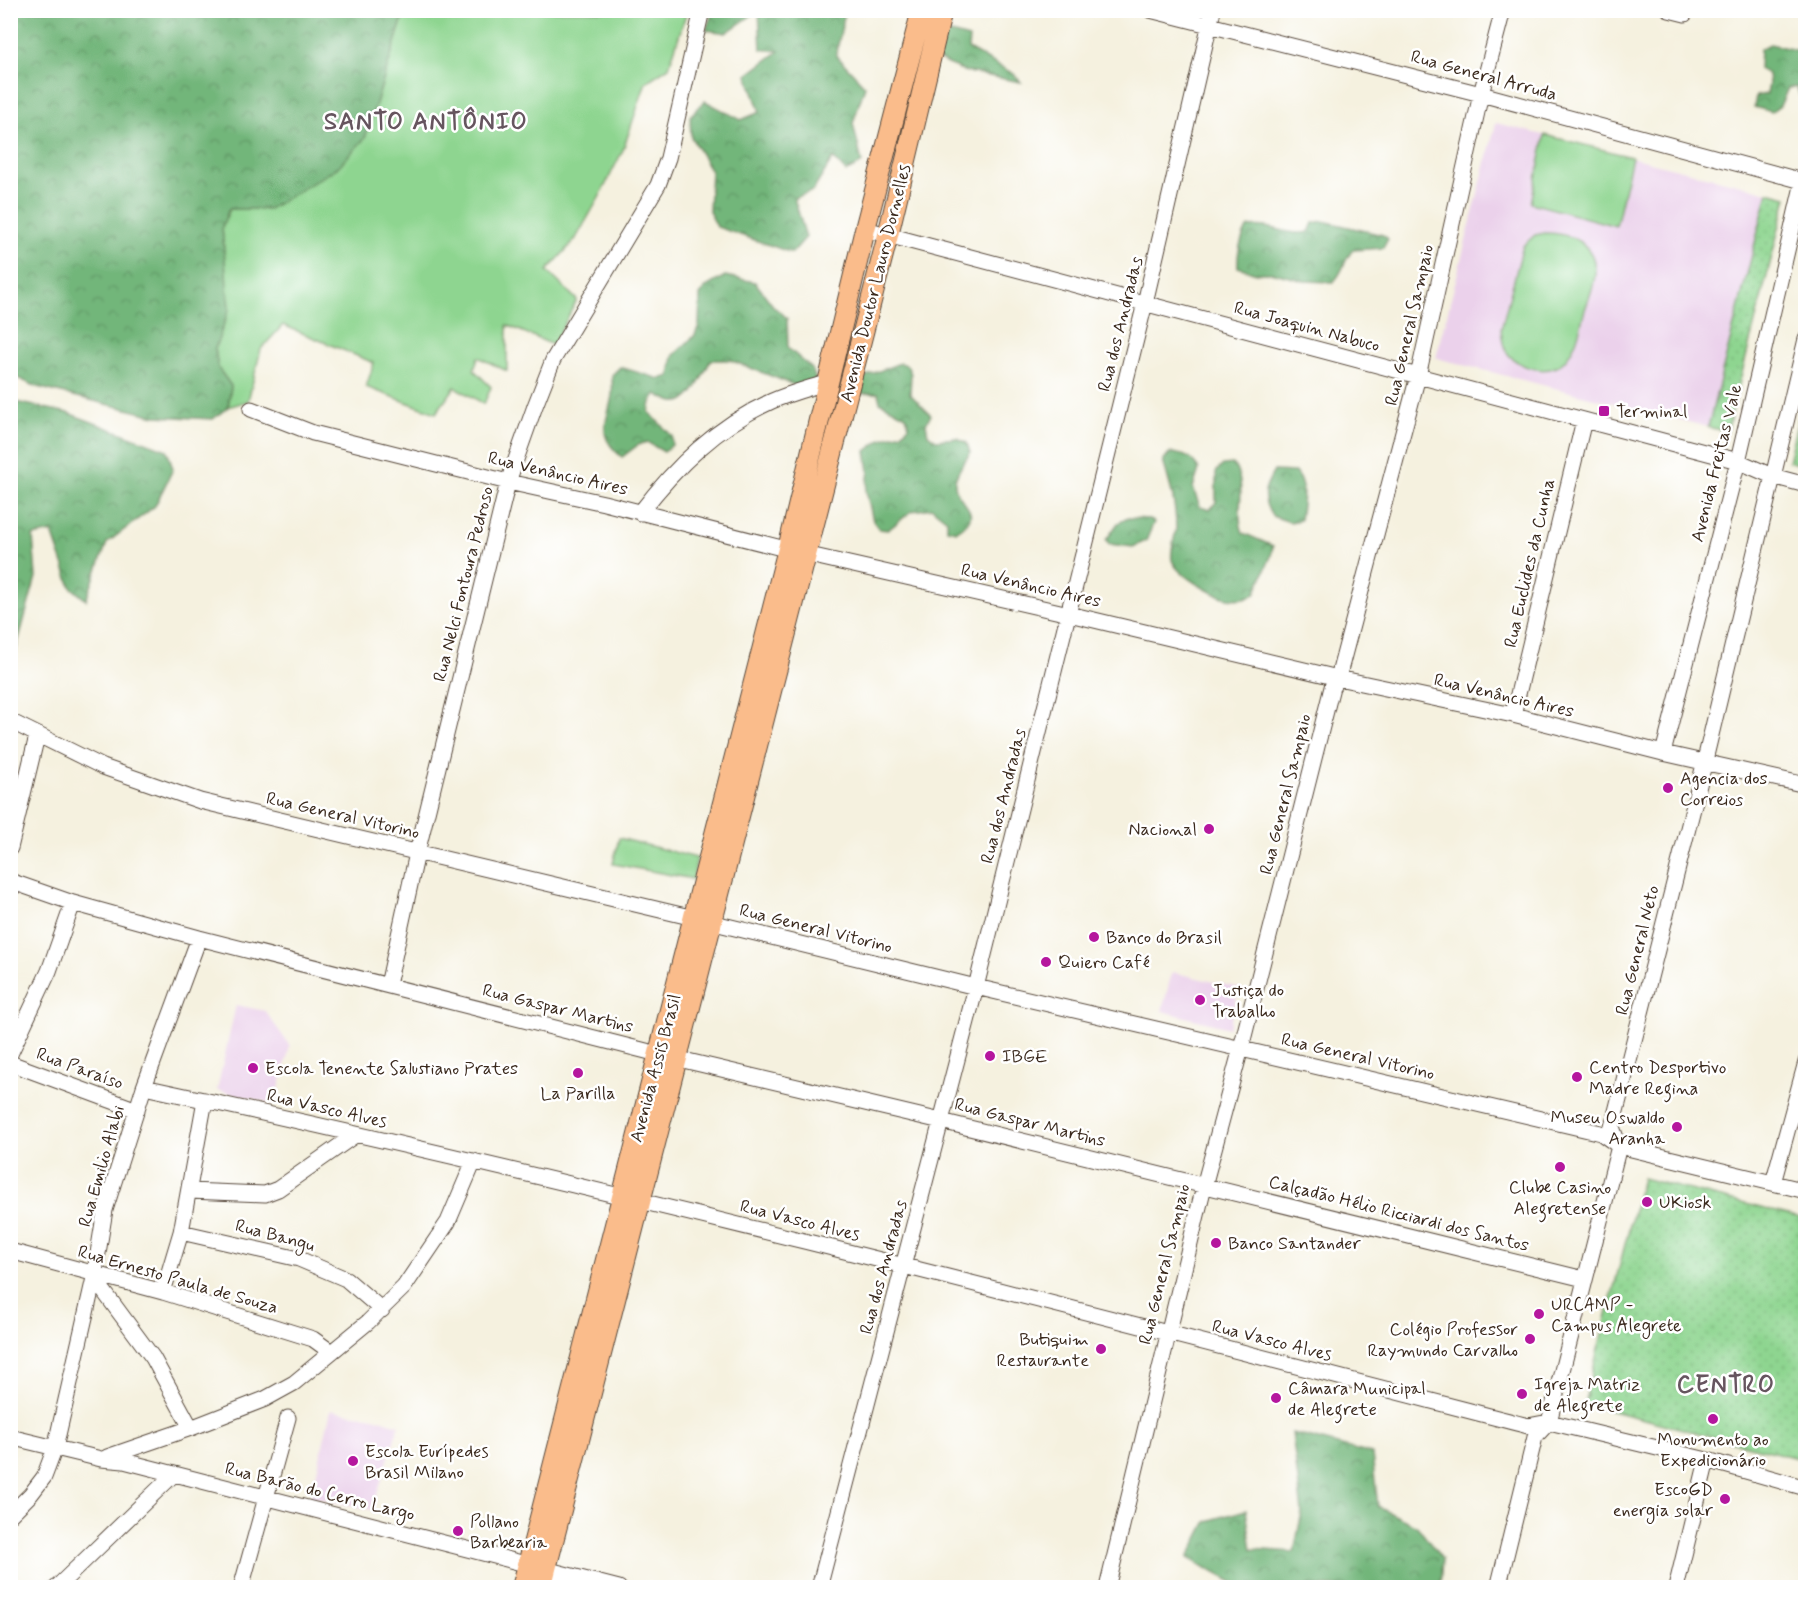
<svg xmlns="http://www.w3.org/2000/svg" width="1816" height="1598" viewBox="0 0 1816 1598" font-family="Mynerve,sans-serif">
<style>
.built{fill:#ebd1eb}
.green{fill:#8ed590;stroke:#648057;stroke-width:1.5}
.forest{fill:url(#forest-crowns);stroke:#56704c;stroke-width:1.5}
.park{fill:url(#park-dots);stroke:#648057;stroke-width:1.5}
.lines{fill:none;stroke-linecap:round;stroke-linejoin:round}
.stream{stroke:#4cb4cb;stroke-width:4}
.minor-casing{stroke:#57483b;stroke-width:17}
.major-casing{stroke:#57483b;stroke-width:22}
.minor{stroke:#fff;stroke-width:15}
.major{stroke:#fabc8b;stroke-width:20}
.poi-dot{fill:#b5179e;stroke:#fff;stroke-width:2}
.labels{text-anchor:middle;stroke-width:5;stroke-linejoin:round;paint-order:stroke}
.street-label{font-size:18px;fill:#3b2a1e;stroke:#fff}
.poi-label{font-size:18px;fill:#3b2a1e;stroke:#fff;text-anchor:start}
.district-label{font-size:24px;font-weight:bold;letter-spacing:1.5px;fill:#66555f;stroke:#fff}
</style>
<defs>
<pattern id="forest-crowns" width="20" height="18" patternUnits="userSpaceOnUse" patternTransform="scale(1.5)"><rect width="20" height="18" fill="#72b67a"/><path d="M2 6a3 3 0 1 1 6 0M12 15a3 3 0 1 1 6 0" fill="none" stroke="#5f9463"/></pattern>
<pattern id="park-dots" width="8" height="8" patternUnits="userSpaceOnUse" patternTransform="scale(1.5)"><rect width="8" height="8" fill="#8ed590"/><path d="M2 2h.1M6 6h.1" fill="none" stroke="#7bb77c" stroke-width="1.8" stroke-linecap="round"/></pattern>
</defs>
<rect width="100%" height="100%" fill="#fff"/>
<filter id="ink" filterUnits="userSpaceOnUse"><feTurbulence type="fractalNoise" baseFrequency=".0167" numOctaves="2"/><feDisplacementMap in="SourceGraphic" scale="12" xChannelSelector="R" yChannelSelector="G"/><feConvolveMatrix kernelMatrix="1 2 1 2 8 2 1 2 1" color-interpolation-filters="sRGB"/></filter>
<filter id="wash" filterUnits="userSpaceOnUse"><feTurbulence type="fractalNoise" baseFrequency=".008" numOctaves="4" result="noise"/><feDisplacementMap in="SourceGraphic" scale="24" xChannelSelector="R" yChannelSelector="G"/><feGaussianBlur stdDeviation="1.35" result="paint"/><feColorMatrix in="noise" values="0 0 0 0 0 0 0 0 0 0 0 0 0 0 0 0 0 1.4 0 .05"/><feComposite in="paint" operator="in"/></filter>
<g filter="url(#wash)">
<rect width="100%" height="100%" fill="#f5f1df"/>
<path class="built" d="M 1496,123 L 1768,192 L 1708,427 L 1436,358 Z
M 1172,972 L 1239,988 L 1229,1028 L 1162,1011 Z
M 236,1005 L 265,1011 L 290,1046 L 275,1104 L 217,1090 Z
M 331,1410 L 373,1417 L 399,1425 L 372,1510 L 311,1497 Z"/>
<path class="green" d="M 405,11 L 687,11 L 669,67 L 646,82 L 623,150 L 600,196 L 575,240 L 547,271 L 577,300 L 553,345 L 507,325 L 507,371 L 478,357 L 474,370 L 491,387 L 484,404 L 455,387 L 436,413 L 366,387 L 374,363 L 283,325 L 261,349 L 248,401 L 228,407 L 231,386 L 218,368 L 215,348 L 229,309 L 222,227 L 230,209 L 269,209 L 365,138 Z
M 1545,135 L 1632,157 L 1616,226 L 1531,203 Z
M 1545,233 C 1570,233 1596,243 1595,273 C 1595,285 1588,300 1584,313 C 1580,328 1577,346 1566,359 C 1551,378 1518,369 1506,351 C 1502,344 1502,337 1501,329 L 1523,246 L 1535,235 Z
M 619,838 L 697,858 L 693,879 L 613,864 Z"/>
<path class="forest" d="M 11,10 L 405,11 L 365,138 L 337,168 L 269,209 L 229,209 L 222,227 L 229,309 L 215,349 L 218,368 L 231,386 L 228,407 L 213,419 L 155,416 L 37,387 L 11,375 Z
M 713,11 L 713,10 L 758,11 L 726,33 L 706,30 Z
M 759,11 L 845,11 L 836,55 L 865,86 L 853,123 L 862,163 L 846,172 L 833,158 L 813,191 L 794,198 L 806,237 L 792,253 L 717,227 L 709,211 L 711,171 L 691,137 L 690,116 L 705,101 L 741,120 L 760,112 L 747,75 L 779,51 L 761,49 Z
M 951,33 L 969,38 L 968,49 L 1014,74 L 1021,82 L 963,71 L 936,58 L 942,38 Z
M 1770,44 L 1800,51 L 1805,45 L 1805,107 L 1803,105 L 1797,87 L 1788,88 L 1780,106 L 1772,112 L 1754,107 L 1756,96 L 1767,94 L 1769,84 L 1768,74 L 1759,69 L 1760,49 Z
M 1323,221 L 1383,235 L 1388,239 L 1383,248 L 1353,250 C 1343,260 1344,273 1333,282 L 1304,281 L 1275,273 L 1256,273 L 1238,267 C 1237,253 1240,241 1247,228 C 1268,222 1288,237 1309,232 L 1313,223 Z
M 725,276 L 755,282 L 774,307 L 787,318 L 788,348 L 812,369 L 816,380 L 802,388 L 730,360 L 711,360 C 703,373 693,405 674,402 C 668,401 661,396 656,394 L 651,402 L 649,412 L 672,436 L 672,445 L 664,452 L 647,442 L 638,445 L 622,457 C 594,434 608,423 612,395 C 613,389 612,382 612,375 L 620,367 L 660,379 L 670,376 L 673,356 L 695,335 L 699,325 L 700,295 L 706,287 Z
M 900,363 L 907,365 L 911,374 L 910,394 L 931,415 L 926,424 L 928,434 L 936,440 L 957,438 L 967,443 L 970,453 C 965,461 955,473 955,483 C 954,503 989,511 957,531 L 947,529 L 947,520 L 932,508 L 912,511 L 888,530 L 879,529 L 873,521 L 866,491 L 869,471 L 866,451 L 882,439 L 902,433 L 909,426 L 906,416 L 880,402 L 878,393 L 848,394 L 842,385 Z
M 11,401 L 68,413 L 167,450 L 173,469 L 155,506 L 107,543 L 86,600 L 71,587 L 52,532 L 33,536 L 36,577 L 15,653 L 11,656 Z
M 1170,453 C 1184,454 1192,457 1199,469 L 1193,488 L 1200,507 L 1210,510 L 1216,502 L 1216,472 L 1223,465 L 1233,464 C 1249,488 1234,510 1243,533 L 1273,546 L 1271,556 L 1255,594 C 1247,598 1238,600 1228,598 C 1213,595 1177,575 1172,560 C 1170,551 1175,538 1176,528 C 1176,504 1170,484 1163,461 Z
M 1274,471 L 1295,472 C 1307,487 1302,502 1300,520 L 1290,522 L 1272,516 C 1260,497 1264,488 1274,471 Z
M 1128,518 L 1150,519 L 1154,522 L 1146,541 L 1133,547 L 1109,544 L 1106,540 L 1118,523 Z
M 1292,1433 L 1372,1454 L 1378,1507 L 1417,1526 L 1442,1559 L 1440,1587 L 1241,1587 L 1188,1558 L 1207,1521 L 1246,1510 L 1252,1549 L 1294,1552 L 1302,1512 Z"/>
<path class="park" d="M 1768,192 L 1787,197 L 1727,432 L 1708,427 Z
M 1805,391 L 1806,466 L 1805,466 L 1788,461 Z
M 1642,1178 L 1805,1219 L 1805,1460 L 1584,1404 Z"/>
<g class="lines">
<path class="stream" d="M 10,20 L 18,10"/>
</g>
</g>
<g filter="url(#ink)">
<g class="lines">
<g class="minor-casing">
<path id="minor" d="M 1150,10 L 1481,94 L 1806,182
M 1669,10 L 1685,14
M 865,229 L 1738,461 L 1772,476 L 1806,485
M 251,409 L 313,433 L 508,482 L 604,503 L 805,554 L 1069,614 L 1338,678 L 1513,715 L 1663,753 L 1806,785
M 640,513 C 676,466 717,426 772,401 C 790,393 810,388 828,382
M 1513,715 L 1584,420
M 10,721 L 103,767 L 200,801 L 694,918 L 976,987 L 1601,1133 L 1619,1146
M 1663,753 L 1738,461 L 1803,182
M 10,848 L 37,736
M 10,881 L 73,903 L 199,938 L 658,1054 L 941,1121 L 1584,1279
M 388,985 L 417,853 L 508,482 L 535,406 L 553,360 L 658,185 L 668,158 L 702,10
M 10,1054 L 49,971 L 73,903
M 10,1063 L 137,1110
M 144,1087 C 608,1187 1068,1307 1528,1426 L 1549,1422 L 1707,1460 L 1806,1488
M 1619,1146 L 1612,1127 L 1699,785 L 1806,339
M 1773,1183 L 1806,1062
M 189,1191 L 265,1194 L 278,1189 L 355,1135
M 181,1232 L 299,1259 L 346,1279 L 382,1310
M 10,1251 L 163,1292 L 313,1339 L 331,1352
M 94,1278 L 153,1358 L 191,1428
M 163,1292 L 181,1232 L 205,1100
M 1549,1422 L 1619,1146 L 1806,1191
M 10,1437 L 101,1459 L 124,1461 L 619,1588
M 107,1457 L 191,1428 L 265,1399 L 294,1383 L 368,1322 L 404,1287 L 448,1222 L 474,1161
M 10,1515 L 31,1494 L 44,1477 L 55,1448 L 94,1278 L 105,1210 L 144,1087 L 199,938
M 56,1588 L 174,1474
M 241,1588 L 288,1418
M 819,1588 L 976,987 L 1145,303 L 1213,10
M 1107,1588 L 1204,1186 L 1241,1048 L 1332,687 L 1338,678 L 1418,376 L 1481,94 L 1503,10
M 1498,1588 L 1535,1437 L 1549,1422
M 1676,1588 L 1707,1460"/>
</g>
<g class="major-casing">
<path id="major" d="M 522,1588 L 788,549 L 865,229 L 922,10
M 541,1588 L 888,235 L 942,10"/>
</g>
<use href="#minor" class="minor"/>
<use href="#major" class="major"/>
</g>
</g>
<g class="poi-dot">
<rect x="1598" y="405" width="12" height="12" rx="3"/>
<circle cx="1668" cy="788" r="6"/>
<circle cx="1209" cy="829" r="6"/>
<circle cx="1094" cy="937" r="6"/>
<circle cx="1046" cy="962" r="6"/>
<circle cx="1200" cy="1000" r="6"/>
<circle cx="990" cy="1056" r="6"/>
<circle cx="253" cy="1068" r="6"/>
<circle cx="578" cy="1073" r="6"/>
<circle cx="1577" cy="1077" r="6"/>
<circle cx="1677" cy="1127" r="6"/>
<circle cx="1560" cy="1167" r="6"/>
<circle cx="1647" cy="1202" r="6"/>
<circle cx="1216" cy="1243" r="6"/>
<circle cx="1539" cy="1314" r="6"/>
<circle cx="1530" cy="1339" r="6"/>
<circle cx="1101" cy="1349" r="6"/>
<circle cx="1522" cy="1394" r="6"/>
<circle cx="1276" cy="1398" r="6"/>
<circle cx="1713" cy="1419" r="6"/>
<circle cx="353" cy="1461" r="6"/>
<circle cx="1725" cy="1499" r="6"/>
<circle cx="458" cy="1531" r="6"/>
</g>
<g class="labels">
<g class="street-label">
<text transform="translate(1484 75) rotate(15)" y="6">Rua General Arruda</text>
<text transform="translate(875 283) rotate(-76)" y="6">Avenida Doutor Lauro Dornelles</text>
<text transform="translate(1120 324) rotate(-76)" y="6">Rua dos Andradas</text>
<text transform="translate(1409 325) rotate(-77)" y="6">Rua General Sampaio</text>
<text transform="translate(1307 326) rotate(15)" y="6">Rua Joaquin Nabuco</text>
<text transform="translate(1716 463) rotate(-76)" y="6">Avenida Freitas Vale</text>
<text transform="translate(558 473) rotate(13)" y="6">Rua Venâncio Aires</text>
<text transform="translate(1529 563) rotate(-77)" y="6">Rua Euclides da Cunha</text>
<text transform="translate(463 584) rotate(-76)" y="6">Rua Nelci Fontoura Pedroso</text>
<text transform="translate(1031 585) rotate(13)" y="6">Rua Venâncio Aires</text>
<text transform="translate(1504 695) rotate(13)" y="6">Rua Venâncio Aires</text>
<text transform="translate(1285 794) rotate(-76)" y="6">Rua General Sampaio</text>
<text transform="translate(1003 796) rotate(-76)" y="6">Rua dos Andradas</text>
<text transform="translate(343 815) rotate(13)" y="6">Rua General Vitorino</text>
<text transform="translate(816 928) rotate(14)" y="6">Rua General Vitorino</text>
<text transform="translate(1637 950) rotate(-76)" y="6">Rua General Neto</text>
<text transform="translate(558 1008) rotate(14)" y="6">Rua Gaspar Martins</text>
<text transform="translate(1358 1056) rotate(13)" y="6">Rua General Vitorino</text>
<text transform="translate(80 1068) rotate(20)" y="6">Rua Paraíso</text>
<text transform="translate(655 1068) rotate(-75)" y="6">Avenida Assis Brasil</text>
<text transform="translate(327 1108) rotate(13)" y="6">Rua Vasco Alves</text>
<text transform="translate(1030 1122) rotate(14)" y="6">Rua Gaspar Martins</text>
<text transform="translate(101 1166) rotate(-74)" y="6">Rua Emilio Alabi</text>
<text transform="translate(1399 1213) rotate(14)" y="6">Calçadão Hélio Ricciardi dos Santos</text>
<text transform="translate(800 1220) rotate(14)" y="6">Rua Vasco Alves</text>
<text transform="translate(275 1235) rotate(15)" y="6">Rua Bangu</text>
<text transform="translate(1164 1264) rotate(-76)" y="6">Rua General Sampaio</text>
<text transform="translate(883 1267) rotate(-75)" y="6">Rua dos Andradas</text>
<text transform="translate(178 1279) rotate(16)" y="6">Rua Ernesto Paula de Souza</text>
<text transform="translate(1272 1340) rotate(14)" y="6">Rua Vasco Alves</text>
<text transform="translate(320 1491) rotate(14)" y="6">Rua Barão do Cerro Largo</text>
</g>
<g class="poi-label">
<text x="1616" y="417">Terminal</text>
<text x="1680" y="784">Agencia dos<tspan x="1680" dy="21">Correios</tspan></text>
<text x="1197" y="835" text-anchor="end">Nacional</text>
<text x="1106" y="943">Banco do Brasil</text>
<text x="1058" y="968">Quiero Café</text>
<text x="1212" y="996">Justiça do<tspan x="1212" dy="21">Trabalho</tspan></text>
<text x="1002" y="1062">IBGE</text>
<text x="1589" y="1073">Centro Desportivo<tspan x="1589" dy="21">Madre Regina</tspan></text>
<text x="265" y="1074">Escola Tenente Salustiano Prates</text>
<text x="578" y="1099" text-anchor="middle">La Parilla</text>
<text x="1665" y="1123" text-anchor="end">Museu Oswaldo<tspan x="1665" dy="21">Aranha</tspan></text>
<text x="1560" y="1193" text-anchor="middle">Clube Casino<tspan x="1560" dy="21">Alegretense</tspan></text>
<text x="1659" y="1208">UKiosk</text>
<text x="1228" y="1249">Banco Santander</text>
<text x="1551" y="1310">URCAMP -<tspan x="1551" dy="21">Campus Alegrete</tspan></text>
<text x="1518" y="1335" text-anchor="end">Colégio Professor<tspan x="1518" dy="21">Raymundo Carvalho</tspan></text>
<text x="1089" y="1345" text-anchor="end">Butiquim<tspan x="1089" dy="21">Restaurante</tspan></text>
<text x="1534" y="1390">Igreja Matriz<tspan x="1534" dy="21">de Alegrete</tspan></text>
<text x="1288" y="1394">Câmara Municipal<tspan x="1288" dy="21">de Alegrete</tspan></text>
<text x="1713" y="1445" text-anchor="middle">Monumento ao<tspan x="1713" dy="21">Expedicionário</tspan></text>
<text x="365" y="1457">Escola Eurípedes<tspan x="365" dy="21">Brasil Milano</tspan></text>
<text x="1713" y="1495" text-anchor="end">EscoGD<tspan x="1713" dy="21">energia solar</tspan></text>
<text x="470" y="1527">Pollano<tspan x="470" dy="21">Barbearia</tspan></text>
</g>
<g class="district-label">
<text x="426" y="129">SANTO ANTÔNIO</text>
<text x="1726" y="1392">CENTRO</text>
</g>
</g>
<rect width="1816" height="1598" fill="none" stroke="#fff" stroke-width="36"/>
</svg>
